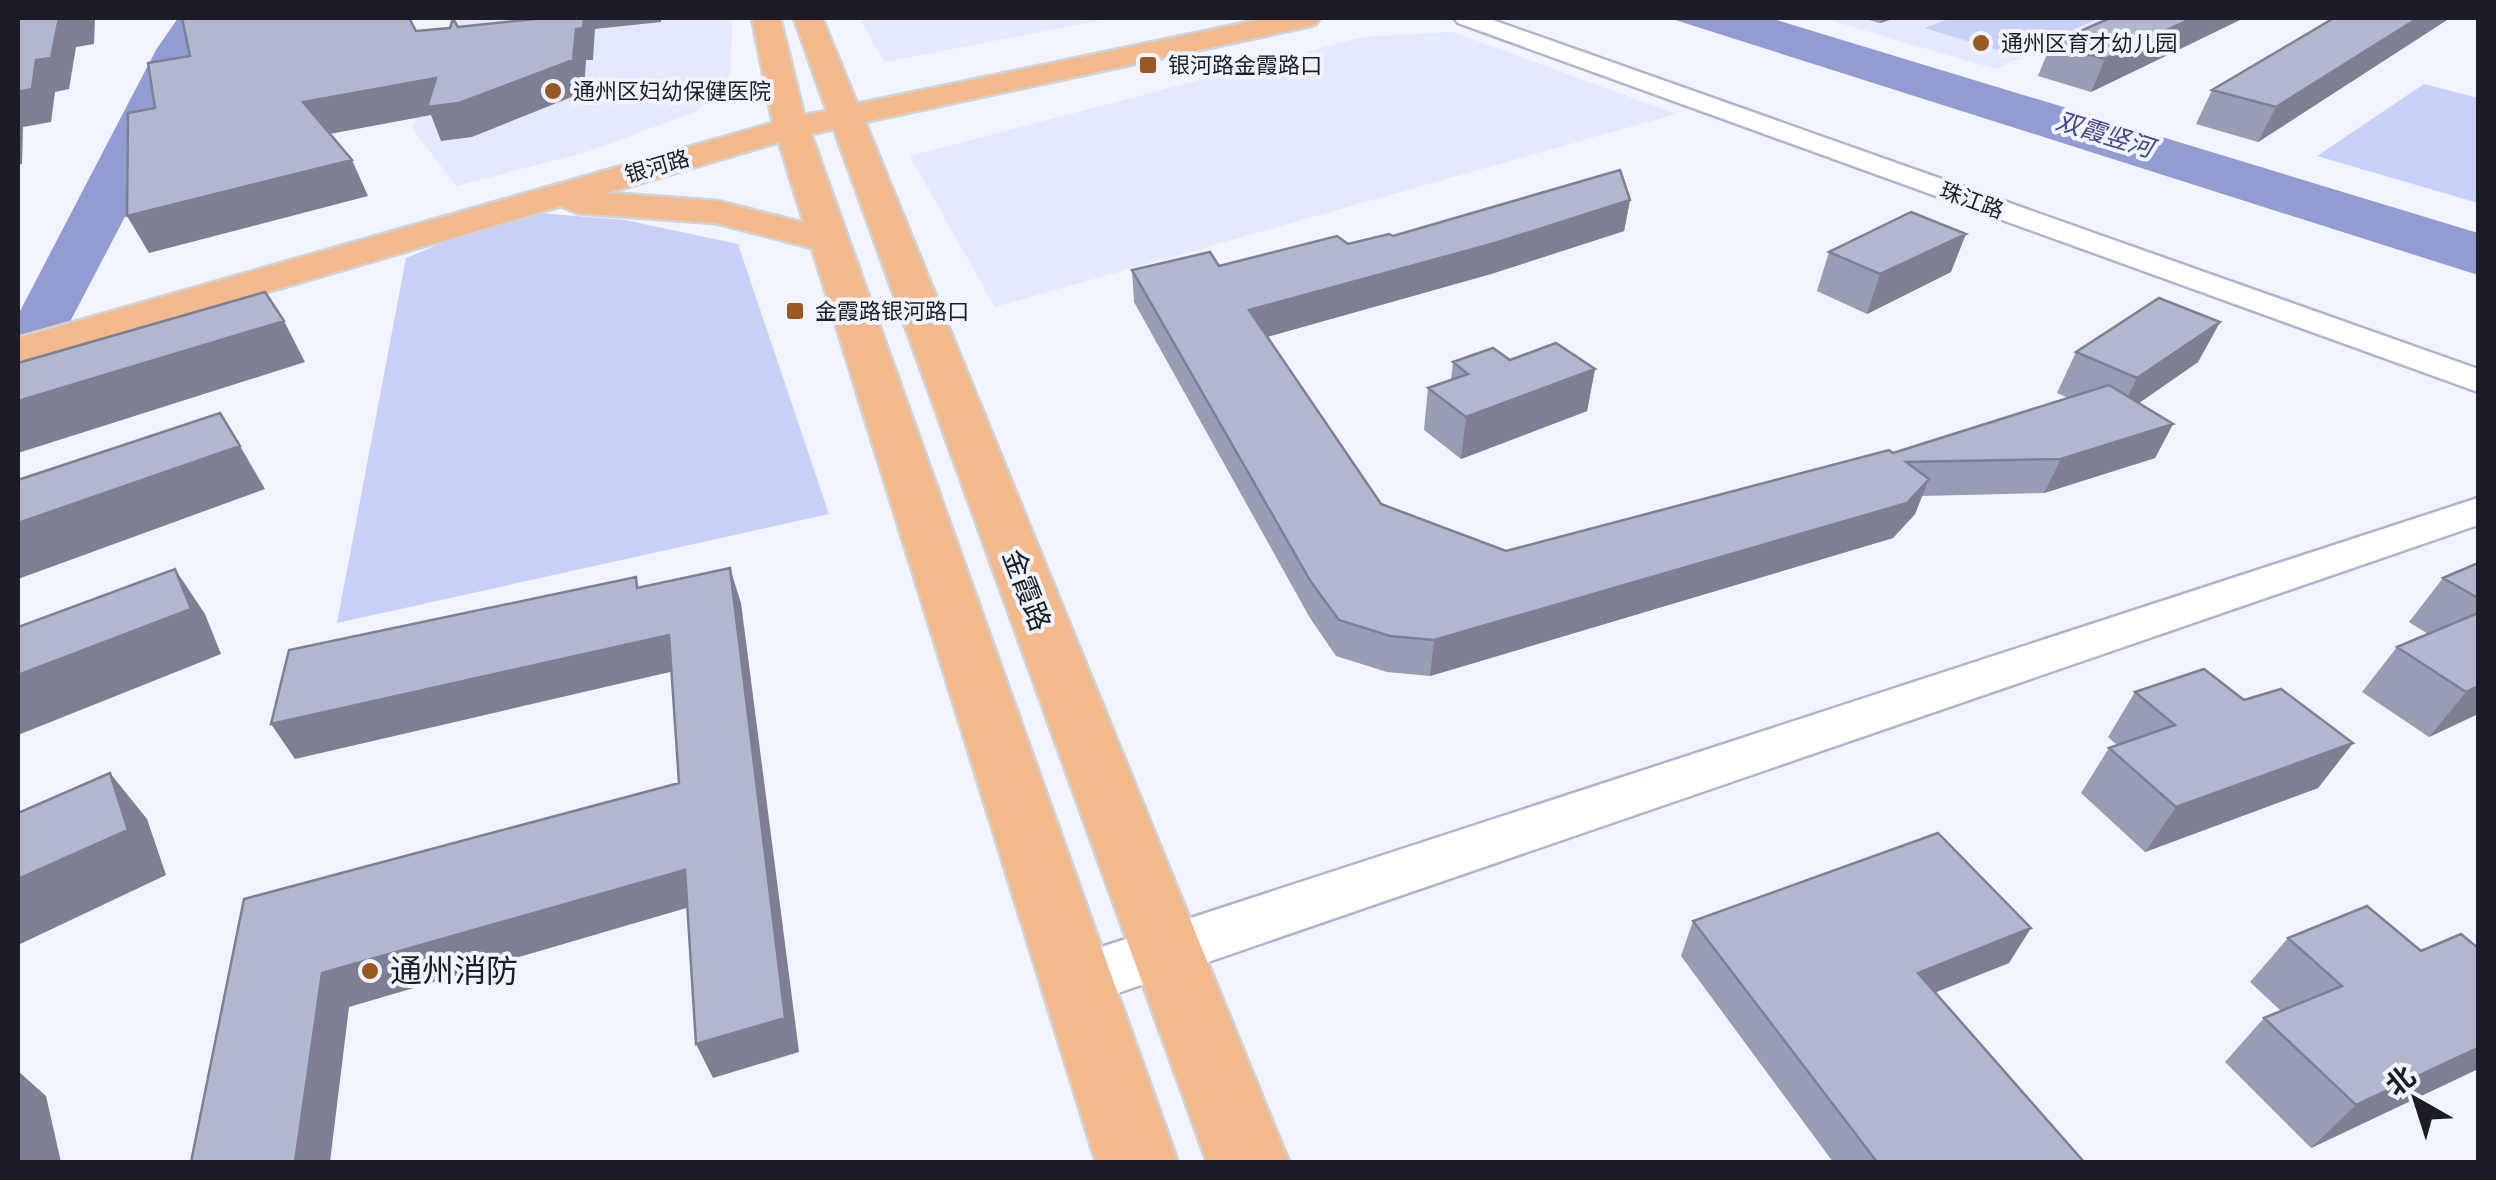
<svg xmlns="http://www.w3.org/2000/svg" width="2496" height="1180" viewBox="0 0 2496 1180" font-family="Mulish,'Noto Sans SC',sans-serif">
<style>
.built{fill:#e5e9fd}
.green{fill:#c9d0f7}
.water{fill:#929bd2}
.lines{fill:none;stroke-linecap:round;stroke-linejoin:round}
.minor-casing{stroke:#afb4cc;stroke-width:5}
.major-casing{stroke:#d1d2d3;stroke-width:5}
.minor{fill:#fff;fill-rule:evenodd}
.major{fill:#f2b98c;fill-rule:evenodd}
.wall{fill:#999db3}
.shaded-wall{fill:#7d8092}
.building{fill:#b2b7d0;stroke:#7d8092;stroke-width:2.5}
.poi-dot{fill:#995823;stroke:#f1f3fe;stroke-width:4}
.labels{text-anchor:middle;stroke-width:8;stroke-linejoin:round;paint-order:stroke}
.far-poi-label{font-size:22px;fill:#1b1c25;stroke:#f1f3fe;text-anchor:start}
.far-street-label{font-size:22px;fill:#1b1c25;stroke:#f1f3fe}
.far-water-label{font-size:25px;font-style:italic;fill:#42488c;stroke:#f1f3fe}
.street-label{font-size:28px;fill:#1b1c25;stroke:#f1f3fe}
.near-poi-label{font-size:32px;fill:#1b1c25;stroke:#f1f3fe;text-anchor:start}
</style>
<rect width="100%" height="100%" fill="#f1f3fe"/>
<path class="built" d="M 449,18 L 732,18 L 731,74 L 697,111 L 587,152 L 456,186 L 412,128 L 443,52 Z
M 859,18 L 1113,18 L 885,62 Z
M 1822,18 L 2113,18 L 1995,69 Z
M 1453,32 L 1676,114 L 995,307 L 910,156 L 1363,37 Z"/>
<path class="green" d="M 1952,18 L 2100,18 L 2014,55 L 1924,28 Z
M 2424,84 L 2478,98 L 2478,203 L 2317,156 Z
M 539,213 L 625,220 L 738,244 L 829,514 L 337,623 L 406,258 L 485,225 Z"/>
<path class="water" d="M 178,18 L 242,18 L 173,125 L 18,421 L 18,315 L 156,50 Z
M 1669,18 L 1770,18 L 2478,233 L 2478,275 Z"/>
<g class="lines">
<g class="minor-casing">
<path id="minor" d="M 1454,18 L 1487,18 L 2478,369 L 2478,392 L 1458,23 Z
M 2478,498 L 2478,525 L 1077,1007 L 1056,999 L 1047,981 L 1056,963 L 1077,955 Z"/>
</g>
<g class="major-casing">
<path id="major" d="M 752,18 L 780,18 L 804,115 L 827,111 L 794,18 L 822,18 L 857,104 L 1268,18 L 1320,18 L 1316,24 L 1306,27 L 865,122 L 1289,1162 L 1207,1162 L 834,129 L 811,134 L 1178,1162 L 1096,1162 L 812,248 L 716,223 L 577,213 L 561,206 L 18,365 L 18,338 L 773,123 ZM 779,142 L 804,223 L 717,201 L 607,193 Z"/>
</g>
<use href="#minor" class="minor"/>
<use href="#major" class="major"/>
</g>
<path class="wall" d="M 1862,18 L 1896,18 L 1880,23 Z
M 2110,18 L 2244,18 L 2091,92 L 2038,76 L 2051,44 Z
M 2334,18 L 2450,18 L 2258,142 L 2196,124 L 2212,90 Z
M 1630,200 L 1624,231 L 1491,274 L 1267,337 L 1381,504 L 1506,551 L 1893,453 L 2068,398 L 2057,393 L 2076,352 L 2220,322 L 2198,362 L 2139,403 L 2173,424 L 2155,458 L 2044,493 L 1922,496 L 1915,514 L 1893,538 L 1430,676 L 1387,672 L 1336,656 L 1310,618 L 1134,302 L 1132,270 L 1219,266 L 1393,236 Z
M 1829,252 L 1951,272 L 1867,314 L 1817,291 Z
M 1510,360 L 1595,369 L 1587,411 L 1461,459 L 1424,430 L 1428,388 L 1451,380 L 1453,362 Z
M 2478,563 L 2478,714 L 2429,737 L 2362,692 L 2397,647 L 2428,634 L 2409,622 L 2443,578 Z
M 2135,692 L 2244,700 L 2353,743 L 2318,788 L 2145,852 L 2081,793 L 2109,748 L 2117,745 L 2108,737 Z
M 1693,921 L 2009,963 L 1935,992 L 2084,1162 L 1833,1162 L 1681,956 Z
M 2288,938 L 2421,951 L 2478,1069 L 2311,1148 L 2225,1062 L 2264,1018 L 2281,1011 L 2250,982 Z"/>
<path class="shaded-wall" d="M 59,18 L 95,18 L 94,44 L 76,47 L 69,89 L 55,92 L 51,122 L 23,127 L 22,164 L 18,165 L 18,92 Z
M 584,18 L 661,18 L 661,22 L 595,29 L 593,60 L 586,60 L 584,92 L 472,137 L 441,141 L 431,115 L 319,136 L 303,102 L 576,29 Z
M 1882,18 L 1896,18 L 1880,23 Z
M 2193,18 L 2244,18 L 2091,92 L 2105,59 Z
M 2418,18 L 2450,18 L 2258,142 L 2276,107 Z
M 352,160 L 368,196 L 149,253 L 127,216 Z
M 1630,200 L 1624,231 L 1491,274 L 1249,342 L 1249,310 Z
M 1966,234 L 1951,272 L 1867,314 L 1880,274 Z
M 284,321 L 305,362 L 18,453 L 18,401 Z
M 2220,322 L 2198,362 L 2116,419 L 2137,378 Z
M 1595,369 L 1587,411 L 1461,459 L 1466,417 Z
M 2173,424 L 2155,458 L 2044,493 L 2061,459 Z
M 240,446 L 265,489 L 18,579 L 18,523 Z
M 1929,479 L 1915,514 L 1893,538 L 1430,676 L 1434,640 Z
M 730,568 L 741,603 L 799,1052 L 713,1078 L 696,1044 Z
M 175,569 L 205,614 L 221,654 L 18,735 L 18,675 Z
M 669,635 L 683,669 L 295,759 L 271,724 Z
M 2478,686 L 2478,714 L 2429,737 L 2466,692 Z
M 2353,743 L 2318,788 L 2145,852 L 2176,807 Z
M 110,773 L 147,819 L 166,875 L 18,945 L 18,879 Z
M 685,870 L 700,904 L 349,1007 L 330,1162 L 295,1162 L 322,973 Z
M 2031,928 L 2009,963 L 1899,1007 L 1918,973 Z
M 2478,1048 L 2478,1069 L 2311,1148 L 2356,1105 Z
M 18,1071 L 46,1096 L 61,1162 L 18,1162 Z"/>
<path class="building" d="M 18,18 L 59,18 L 51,58 L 36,60 L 32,89 L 18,92 Z
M 182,18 L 409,18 L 416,31 L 450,28 L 453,19 L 458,27 L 534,19 L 534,18 L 584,18 L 583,28 L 576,29 L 573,60 L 459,103 L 427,107 L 436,78 L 303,102 L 352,160 L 127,216 L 128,113 L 155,108 L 148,63 L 190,56 Z
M 2110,18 L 2193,18 L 2105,59 L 2051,44 Z
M 2334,18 L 2418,18 L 2276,107 L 2212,90 Z
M 1620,170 L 1630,200 L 1495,243 L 1249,310 L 1381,504 L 1506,551 L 1889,450 L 1893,453 L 2109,385 L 2173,424 L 2061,459 L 1906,462 L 1929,479 L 1907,503 L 1434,640 L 1390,636 L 1339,620 L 1311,582 L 1132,270 L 1210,252 L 1219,266 L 1337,236 L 1348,244 L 1389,234 L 1393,236 Z
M 1911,212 L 1966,234 L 1880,274 L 1829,252 Z
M 265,292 L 284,321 L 18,401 L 18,363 Z
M 2159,298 L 2220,322 L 2137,378 L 2076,352 Z
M 1556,343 L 1595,369 L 1466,417 L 1428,388 L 1468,374 L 1453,362 L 1493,348 L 1510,360 Z
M 220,413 L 240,446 L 18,523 L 18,480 Z
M 2478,563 L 2478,598 L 2443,578 Z
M 730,568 L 785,1018 L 696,1044 L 685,870 L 322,973 L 295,1162 L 191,1162 L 244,899 L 679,783 L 669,635 L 271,724 L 289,650 L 636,577 L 637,588 Z
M 175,569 L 191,609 L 18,675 L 18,627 Z
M 2478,613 L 2478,686 L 2466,692 L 2397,647 Z
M 2204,669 L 2244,700 L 2281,689 L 2353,743 L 2176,807 L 2109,748 L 2175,725 L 2135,692 Z
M 110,773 L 128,830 L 18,879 L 18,813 Z
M 1938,833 L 2031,928 L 1918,973 L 2084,1162 L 1877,1162 L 1693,921 Z
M 2367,906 L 2421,951 L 2461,934 L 2478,948 L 2478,1048 L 2356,1105 L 2264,1018 L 2342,986 L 2288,938 Z"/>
<g class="poi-dot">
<circle cx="1981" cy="43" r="10"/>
<rect x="1138" y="55" width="20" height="20" rx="5"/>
<circle cx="553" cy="91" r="10"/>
<rect x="785" y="301" width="20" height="20" rx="5"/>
<circle cx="370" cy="971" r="10"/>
</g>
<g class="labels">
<g class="far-poi-label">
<text x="2001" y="51">通州区育才幼儿园</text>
<text x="1168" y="73">银河路金霞路口</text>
<text x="573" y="99">通州区妇幼保健医院</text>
<text x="815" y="319">金霞路银河路口</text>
</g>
<g class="far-street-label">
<text transform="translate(657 166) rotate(-16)" y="8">银河路</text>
<text transform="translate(1972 200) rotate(20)" y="8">珠江路</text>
</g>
<g class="far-water-label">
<text transform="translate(2105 134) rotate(17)" y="9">双霞竖河</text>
</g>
<g class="street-label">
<text transform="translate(1027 590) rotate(69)" y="10">金霞路</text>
</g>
<g class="near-poi-label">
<text x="390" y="982">通州消防</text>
</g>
</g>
<rect width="2496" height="1180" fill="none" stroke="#1b1c25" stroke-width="40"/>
<g transform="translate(2416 1100) rotate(321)" stroke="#f1f3fe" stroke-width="8" paint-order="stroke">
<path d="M0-8L18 38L0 25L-18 38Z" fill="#1b1c25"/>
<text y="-15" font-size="28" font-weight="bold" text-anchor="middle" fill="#1b1c25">北</text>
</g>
</svg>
